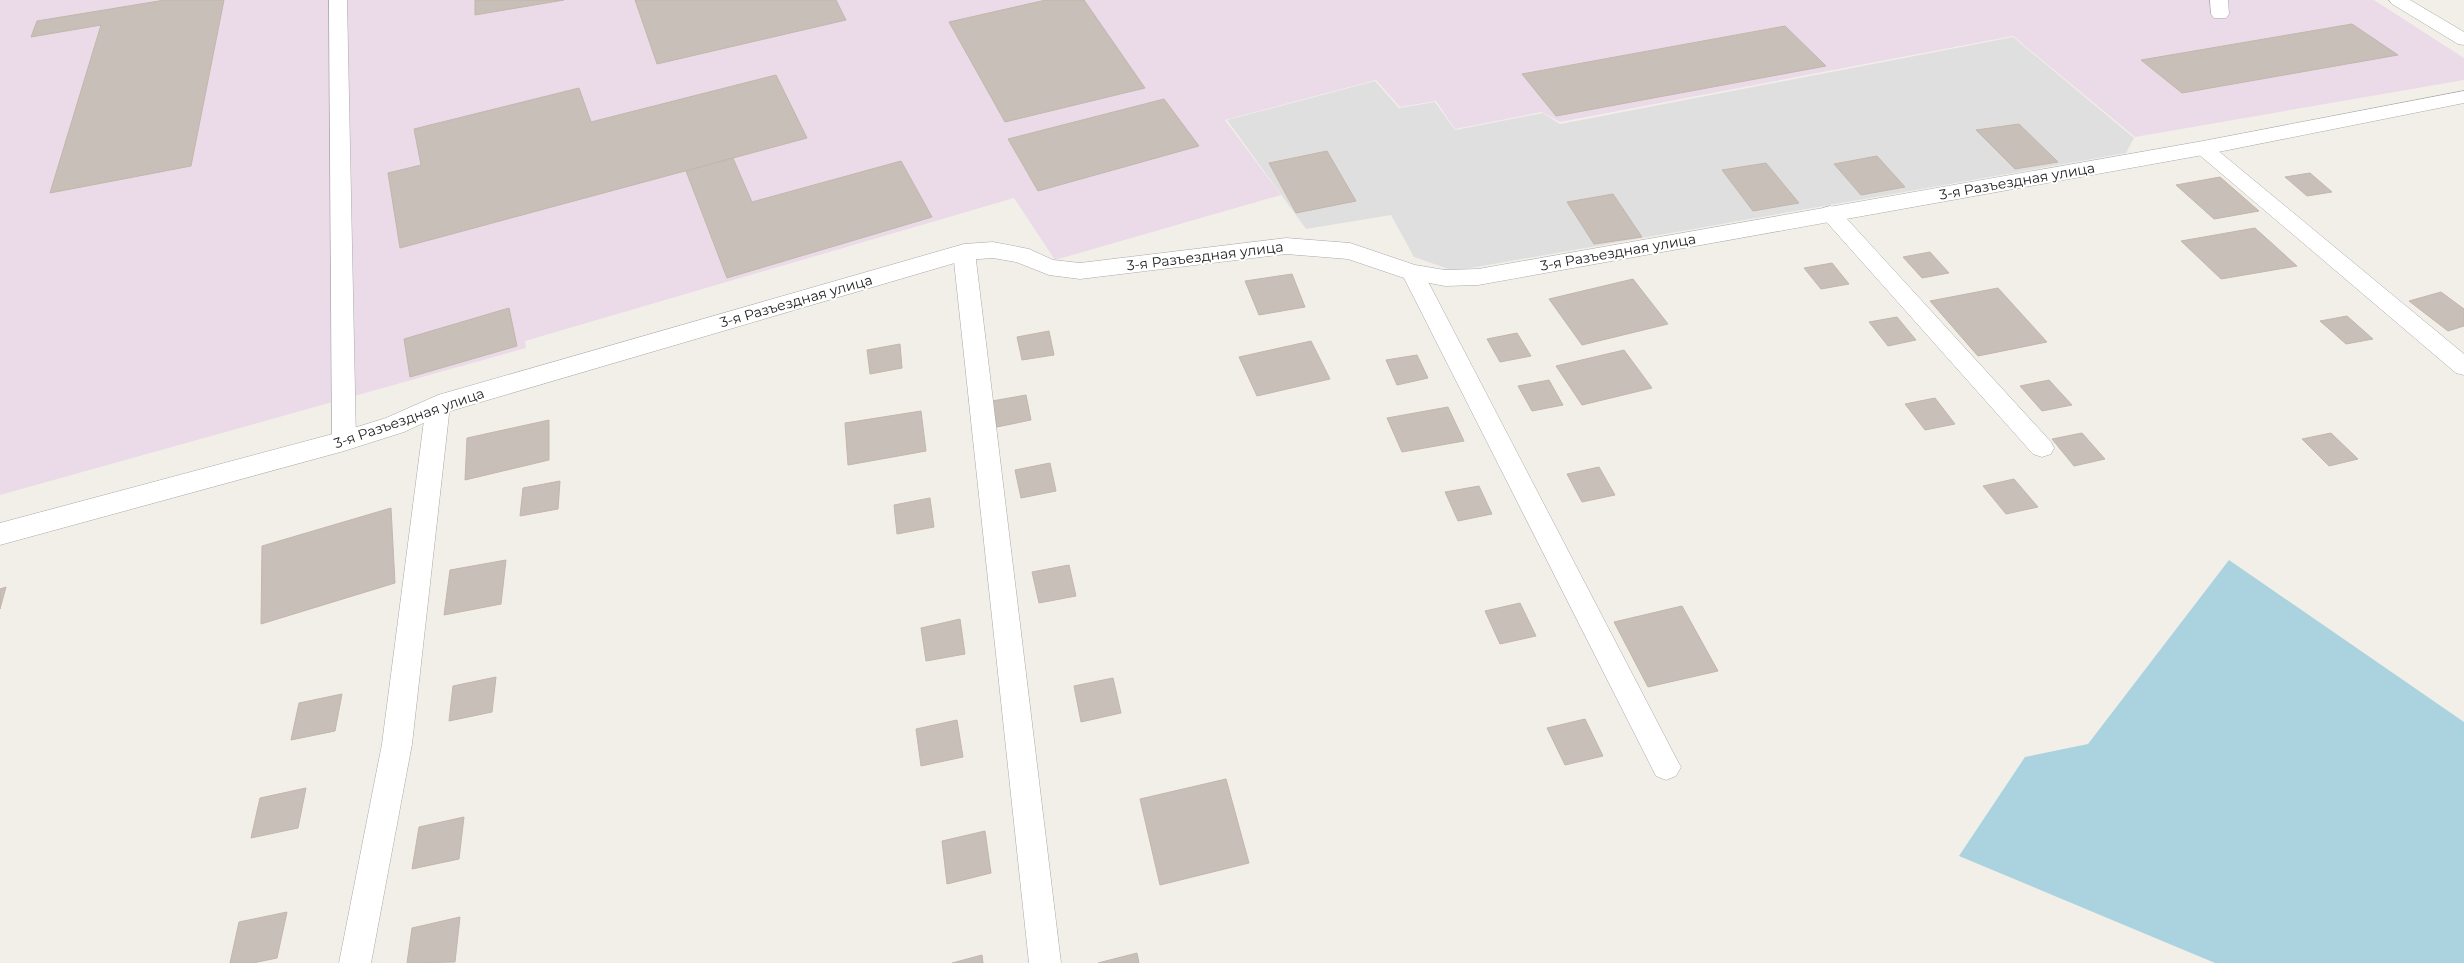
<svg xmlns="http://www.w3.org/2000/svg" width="2464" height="963" viewBox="0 0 2464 963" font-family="Montserrat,sans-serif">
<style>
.residential{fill:#e0dfdf}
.industrial{fill:#ebdbe8}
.water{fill:#aad3df}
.building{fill:#c7bfb8;stroke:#c4b6ab}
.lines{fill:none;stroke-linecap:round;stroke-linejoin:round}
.lane-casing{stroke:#a9a9a9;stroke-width:1}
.street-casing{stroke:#a9a9a9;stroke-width:1}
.lane{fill:#fff;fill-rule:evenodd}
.street{fill:#fff;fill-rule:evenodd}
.labels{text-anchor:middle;stroke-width:4;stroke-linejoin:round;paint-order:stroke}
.street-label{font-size:14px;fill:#222;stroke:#fff}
</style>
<rect width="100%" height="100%" fill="#f2efe9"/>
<path class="residential" d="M 2013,37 L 2134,138 L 2126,153 L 1454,271 L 1414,257 L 1391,215 L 1306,229 L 1227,120 L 1375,81 L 1399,108 L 1435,102 L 1455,130 L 1543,113 L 1560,124 Z"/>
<path class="industrial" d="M 0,0 L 2374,0 L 2464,58 L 2464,80 L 2135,137 L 2013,36 L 1560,122 L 1542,112 L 1455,129 L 1436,101 L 1400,107 L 1376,80 L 1225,120 L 1281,195 L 1055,260 L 1014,198 L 525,341 L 526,348 L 0,495 Z"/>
<path class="water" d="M 2229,560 L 2464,722 L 2464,963 L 2215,963 L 1959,856 L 2025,757 L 2088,744 Z"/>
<path class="building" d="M 165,0 L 224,0 L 191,166 L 50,193 L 101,25 L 31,37 L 37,21 Z
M 475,0 L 564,0 L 475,15 Z
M 635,0 L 836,0 L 846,20 L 657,64 Z
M 1046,0 L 1084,0 L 1145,88 L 1005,122 L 949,22 Z
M 2352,24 L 2398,55 L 2182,93 L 2141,60 Z
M 1785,26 L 1826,66 L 1556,116 L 1522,74 Z
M 776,75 L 807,138 L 400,248 L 388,173 L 421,165 L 414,129 L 579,88 L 591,122 Z
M 1164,99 L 1199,146 L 1038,191 L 1008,139 Z
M 2019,124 L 2058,162 L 2015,169 L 1976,130 Z
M 1327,151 L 1356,201 L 1296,213 L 1269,163 Z
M 1877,156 L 1905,187 L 1861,195 L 1834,164 Z
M 733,158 L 752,202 L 901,161 L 932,217 L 727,278 L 686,171 Z
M 1766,163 L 1799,203 L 1753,211 L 1722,170 Z
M 2310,173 L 2332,192 L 2307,196 L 2285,177 Z
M 2220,177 L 2259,211 L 2214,219 L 2176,185 Z
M 1613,194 L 1642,237 L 1594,244 L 1567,202 Z
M 2255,228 L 2297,266 L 2221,279 L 2181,241 Z
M 1930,252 L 1949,273 L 1922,278 L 1903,257 Z
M 1832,263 L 1849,284 L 1821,289 L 1804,268 Z
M 1292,274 L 1305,307 L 1259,315 L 1245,281 Z
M 1633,279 L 1668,324 L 1582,345 L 1549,299 Z
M 1998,288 L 2047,342 L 1978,356 L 1930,301 Z
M 2441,292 L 2464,309 L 2464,326 L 2448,331 L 2409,301 Z
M 509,308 L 517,346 L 410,377 L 404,339 Z
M 2347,316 L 2373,339 L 2346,344 L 2320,321 Z
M 1897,317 L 1916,340 L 1888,346 L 1869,322 Z
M 1049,331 L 1054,355 L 1022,360 L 1017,337 Z
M 1517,333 L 1531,356 L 1500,362 L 1487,339 Z
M 1311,341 L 1330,379 L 1257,396 L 1239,357 Z
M 900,344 L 902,368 L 870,374 L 867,350 Z
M 1624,350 L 1652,388 L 1582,405 L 1556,366 Z
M 1417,355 L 1428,378 L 1397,385 L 1386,360 Z
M 1549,380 L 1563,405 L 1532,411 L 1518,386 Z
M 2049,380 L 2072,405 L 2042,411 L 2020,386 Z
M 1026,395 L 1031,420 L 997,427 L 992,401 Z
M 1935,398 L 1955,424 L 1925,430 L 1905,404 Z
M 1448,407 L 1464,441 L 1402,452 L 1387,418 Z
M 921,411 L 926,451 L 848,465 L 845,423 Z
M 549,420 L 549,460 L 465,480 L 467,438 Z
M 2082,433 L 2105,459 L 2074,466 L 2052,439 Z
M 2331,433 L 2358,459 L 2329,466 L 2302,439 Z
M 1050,463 L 1056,491 L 1021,498 L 1015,470 Z
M 1599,467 L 1615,495 L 1582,502 L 1567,474 Z
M 2014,479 L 2038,507 L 2006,514 L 1983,486 Z
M 560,481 L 558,509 L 520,516 L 523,488 Z
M 1479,486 L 1492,514 L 1458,521 L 1445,492 Z
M 930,498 L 934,527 L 897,534 L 894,505 Z
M 391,508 L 395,583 L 261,624 L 262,546 Z
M 506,560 L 501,604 L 444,615 L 450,570 Z
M 1069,565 L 1076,596 L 1039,603 L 1032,572 Z
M 6,587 L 0,609 L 0,589 Z
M 1520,603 L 1536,636 L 1500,644 L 1485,611 Z
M 1682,606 L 1718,671 L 1648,687 L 1614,622 Z
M 960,619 L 965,654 L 926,661 L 921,628 Z
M 496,677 L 492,712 L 449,721 L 453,686 Z
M 1113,678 L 1121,713 L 1081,722 L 1074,686 Z
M 342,694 L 335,731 L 291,740 L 299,703 Z
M 1585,719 L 1603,756 L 1565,765 L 1547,728 Z
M 957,720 L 963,757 L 921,766 L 916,729 Z
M 1226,779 L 1249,863 L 1160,885 L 1140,799 Z
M 306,788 L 298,828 L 251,838 L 260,798 Z
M 464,817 L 459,859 L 412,869 L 419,827 Z
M 985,831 L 991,873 L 947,884 L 942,841 Z
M 287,912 L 277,958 L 253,963 L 230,963 L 239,922 Z
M 460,917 L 455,962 L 407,963 L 412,928 Z
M 1137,953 L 1139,963 L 1098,963 Z
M 982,955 L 983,963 L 952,963 Z"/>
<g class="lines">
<g class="lane-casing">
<path id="lane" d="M 329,0 L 347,0 L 356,441 L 353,447 L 344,450 L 335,447 L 332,441 Z
M 2210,0 L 2228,0 L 2229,14 L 2226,18 L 2214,18 L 2211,14 Z
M 2389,0 L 2410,0 L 2464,32 L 2464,45 L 2458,44 L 2392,4 Z
M 2203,142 L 2210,144 L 2464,354 L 2464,375 L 2456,373 L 2196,152 L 2193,148 L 2196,144 Z
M 1830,206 L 1837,208 L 2051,442 L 2054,448 L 2051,454 L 2042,457 L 2033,454 L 1823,218 L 1820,213 L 1823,208 Z
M 964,245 L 972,247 L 975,252 L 1061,963 L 1029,963 L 953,252 L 956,247 Z
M 1412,265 L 1420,267 L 1423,272 L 1676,758 L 1681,767 L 1676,776 L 1666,780 L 1656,776 L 1401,272 L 1404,267 Z
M 438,396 L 446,399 L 450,405 L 412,744 L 371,963 L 339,963 L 382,744 L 426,405 L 430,399 Z"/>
</g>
<g class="street-casing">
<path id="street" d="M 2464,91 L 2464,103 L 2203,155 L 1478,285 L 1445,286 L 1404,278 L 1348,259 L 1286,254 L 1080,279 L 1049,275 L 1016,262 L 993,258 L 965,260 L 447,412 L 404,432 L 344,451 L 0,545 L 0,523 L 344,431 L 386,418 L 438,395 L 964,244 L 993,242 L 1029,249 L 1053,260 L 1080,263 L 1286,238 L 1350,243 L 1415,265 L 1445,270 L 1478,269 L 2203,141 Z"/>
</g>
<use href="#lane" class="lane"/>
<use href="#street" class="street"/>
</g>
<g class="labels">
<g class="street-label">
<text transform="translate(2017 181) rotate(-10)" y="5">3-я Разъездная улица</text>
<text transform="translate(1618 252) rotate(-10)" y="5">3-я Разъездная улица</text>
<text transform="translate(1205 256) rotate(-7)" y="5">3-я Разъездная улица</text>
<text transform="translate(796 301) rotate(-16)" y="5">3-я Разъездная улица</text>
<text transform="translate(409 418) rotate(-19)" y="5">3-я Разъездная улица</text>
</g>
</g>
</svg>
